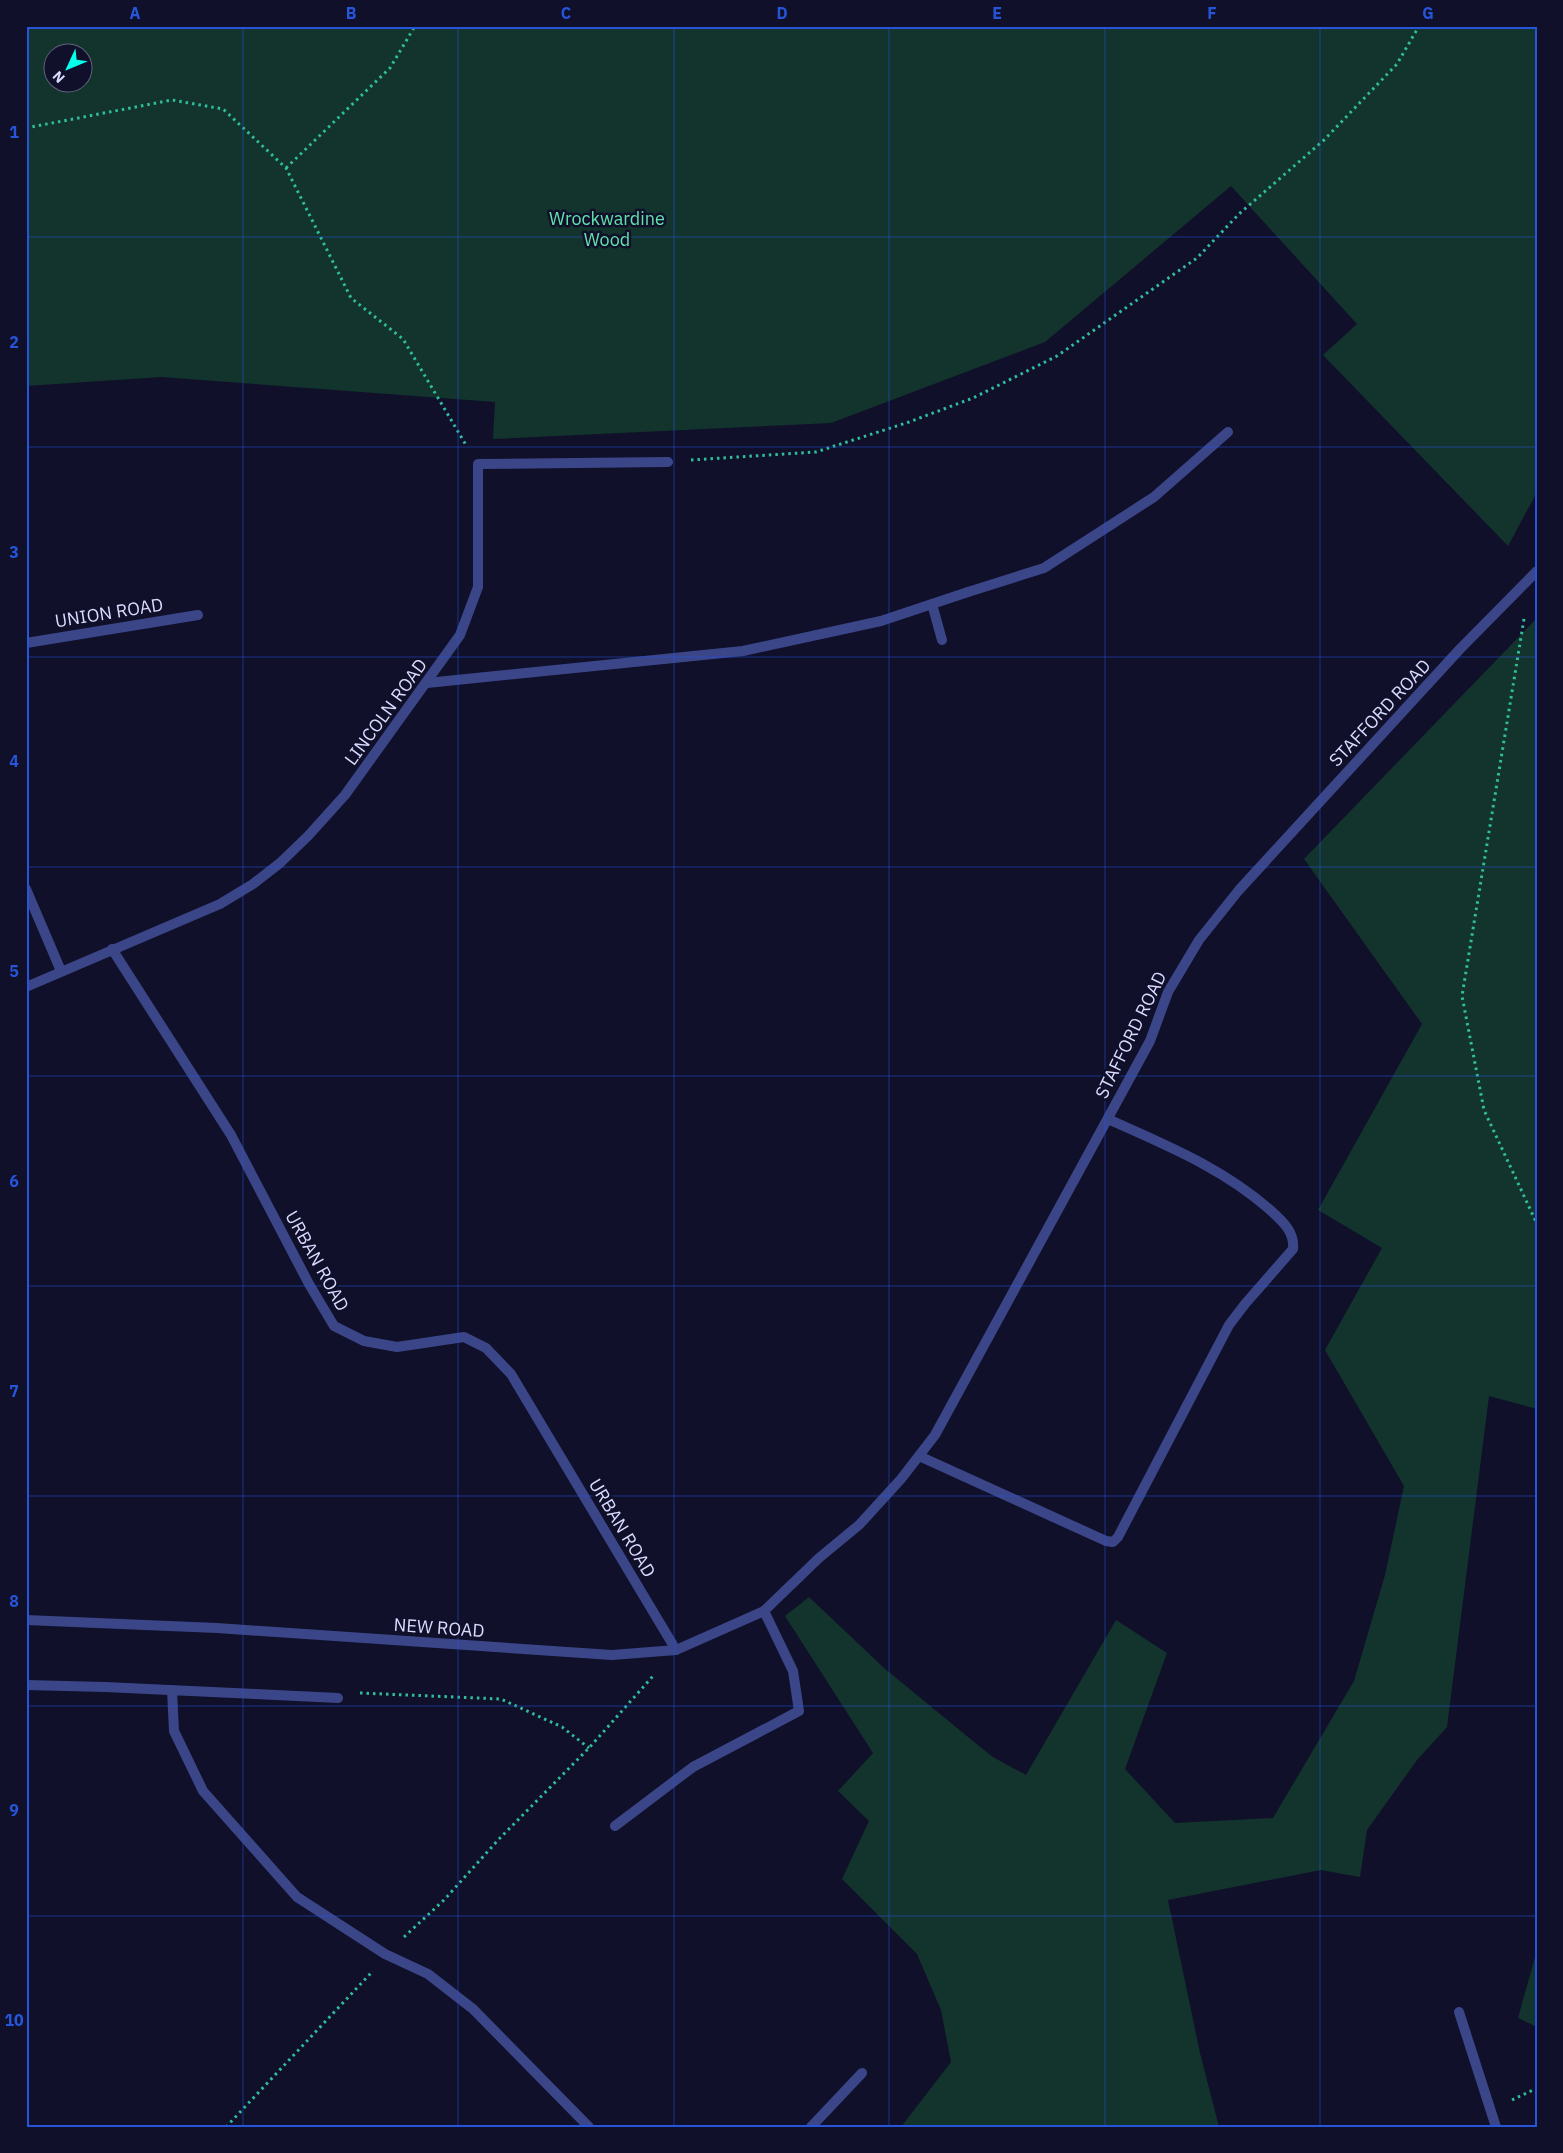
<svg xmlns="http://www.w3.org/2000/svg" width="1563" height="2153" viewBox="0 0 1563 2153" font-family="'IBM Plex Sans',sans-serif">
<style>
.green{fill:#13342d;fill-rule:evenodd}
.lines{fill:none;stroke-linecap:round;stroke-linejoin:round}
.path{stroke:#2fbd9b;stroke-width:3;stroke-dasharray:2.5 4;stroke-linecap:butt}
.service{stroke:#3b4689;stroke-width:10}
.minor{stroke:#3b4689;stroke-width:10}
.tertiary{stroke:#3b4689;stroke-width:10}
.grid{fill:none;stroke:#2655da;stroke-width:1;stroke-opacity:0.55}
.labels{text-anchor:middle;stroke-width:5;stroke-linejoin:round;paint-order:stroke}
.park-label{font-size:18px;fill:#62e2ab;stroke:#10102a}
.street-label{font-size:18px;fill:#d9dbff;stroke:#10102a}
.neatline{fill:none;stroke:#2655da;stroke-width:2}
.grid-label{font-size:16px;text-anchor:middle;font-weight:bold;fill:#2655da}
</style>
<rect width="100%" height="100%" fill="#10102a"/>
<path class="green" d="M 26,26 L 1537,26 L 1537,492 L 1508,546 L 1323,355 L 1357,324 L 1231,186 L 1045,342 L 831,423 L 493,439 L 495,402 L 161,377 L 26,386 ZM 52,52 L 82,52 L 82,82 L 52,82 Z
M 1537,618 L 1537,1409 L 1489,1396 L 1447,1727 L 1417,1760 L 1367,1830 L 1360,1877 L 1321,1870 L 1168,1900 L 1200,2053 L 1219,2127 L 901,2127 L 951,2062 L 941,2010 L 917,1954 L 842,1879 L 869,1821 L 838,1791 L 873,1753 L 785,1616 L 809,1597 L 884,1668 L 979,1746 L 993,1757 L 1026,1775 L 1116,1620 L 1167,1653 L 1125,1769 L 1175,1823 L 1273,1818 L 1354,1681 L 1385,1575 L 1404,1486 L 1325,1350 L 1382,1248 L 1318,1210 L 1422,1024 L 1304,859 Z
M 1537,1950 L 1537,2027 L 1518,2018 Z"/>
<g class="lines">
<path class="path" d="M 26,128 L 172,100 L 223,109 L 286,168 L 351,298 L 403,339 L 466,445
M 286,168 L 390,68 L 415,26
M 691,460 L 816,452 L 909,422 L 973,398 L 1057,356 L 1197,258 L 1239,214 L 1324,140 L 1397,64 L 1419,26
M 1524,619 L 1462,996 L 1484,1110 L 1537,1224
M 360,1693 L 501,1699 L 562,1727 L 589,1748
M 404,1937 L 444,1900 L 499,1839 L 589,1748 L 653,1676
M 1512,2100 L 1537,2088
M 226,2127 L 371,1973"/>
<path class="service" d="M 968,592 L 1044,568 L 1154,497 L 1228,432
M 919,1456 L 1106,1541 L 1113,1542 L 1118,1537 L 1229,1325 L 1245,1304 L 1293,1249 C 1295,1231 1281,1220 1269,1209 C 1221,1167 1165,1145 1108,1119
M 26,1685 L 105,1687
M 255,1694 L 338,1698"/>
<path class="minor" d="M 932,604 L 942,640
M 26,643 L 198,615
M 427,683 L 743,651 L 881,621 L 968,592
M 26,889 L 61,971
M 112,949 L 231,1135 L 309,1284 L 334,1326 L 364,1341 L 397,1347 L 464,1337 L 486,1348 L 511,1374 L 676,1650
M 26,987 L 220,904 L 253,884 L 280,863 L 308,836 L 345,795 L 460,635 L 478,587 L 478,464 L 668,462
M 105,1687 L 255,1694
M 172,1690 L 174,1731 L 203,1791 L 297,1897 L 385,1954 L 428,1974 L 473,2009 L 589,2127
M 615,1826 L 693,1767 L 799,1711 L 793,1671 L 764,1611
M 1459,2012 L 1496,2127
M 811,2127 L 862,2073"/>
<path class="tertiary" d="M 26,1620 L 217,1628 L 612,1655 L 676,1650 L 764,1611 L 819,1558 L 859,1525 L 901,1479 L 935,1435 L 1150,1041 L 1168,992 L 1199,940 L 1239,890 L 1460,649 L 1537,571"/>
</g>
<path class="grid" d="M 243,26 L 243,2127M 458,26 L 458,2127M 674,26 L 674,2127M 889,26 L 889,2127M 1105,26 L 1105,2127M 1320,26 L 1320,2127M 26,237 L 1537,237M 26,447 L 1537,447M 26,657 L 1537,657M 26,867 L 1537,867M 26,1076 L 1537,1076M 26,1286 L 1537,1286M 26,1496 L 1537,1496M 26,1706 L 1537,1706M 26,1916 L 1537,1916"/>
<g class="labels">
<g class="park-label">
<text x="607" y="225">Wrockwardine<tspan x="607" dy="21">Wood</tspan></text>
</g>
<g class="street-label">
<text transform="translate(109 613) rotate(-9)" y="6">UNION ROAD</text>
<text transform="translate(386 712) rotate(-54)" y="6">LINCOLN ROAD</text>
<text transform="translate(1380 713) rotate(-47)" y="6">STAFFORD ROAD</text>
<text transform="translate(1131 1035) rotate(-64)" y="6">STAFFORD ROAD</text>
<text transform="translate(317 1261) rotate(61)" y="6">URBAN ROAD</text>
<text transform="translate(622 1528) rotate(59)" y="6">URBAN ROAD</text>
<text transform="translate(439 1628) rotate(4)" y="6">NEW ROAD</text>
</g>
</g>
<rect width="1563" height="2153" fill="none" stroke="#10102a" stroke-width="55"/>
<g transform="translate(68 68) rotate(226)"><circle r="24" fill="#10102a" stroke="#60617f"/>
<path d="M0-4L9 19L0 12L-9 19Z" fill="#05ffeb"/>
<text y="-8" font-size="14" font-weight="bold" text-anchor="middle" fill="#d9dbff">N</text>
</g>
<rect x="28" y="28" width="1508" height="2098" class="neatline"/>
<g class="grid-label">
<text x="135" y="19">A</text>
<text x="351" y="19">B</text>
<text x="566" y="19">C</text>
<text x="782" y="19">D</text>
<text x="997" y="19">E</text>
<text x="1212" y="19">F</text>
<text x="1428" y="19">G</text>
<text x="14" y="138">1</text>
<text x="14" y="348">2</text>
<text x="14" y="558">3</text>
<text x="14" y="767">4</text>
<text x="14" y="977">5</text>
<text x="14" y="1187">6</text>
<text x="14" y="1397">7</text>
<text x="14" y="1607">8</text>
<text x="14" y="1816">9</text>
<text x="14" y="2026">10</text>
</g>
</svg>
